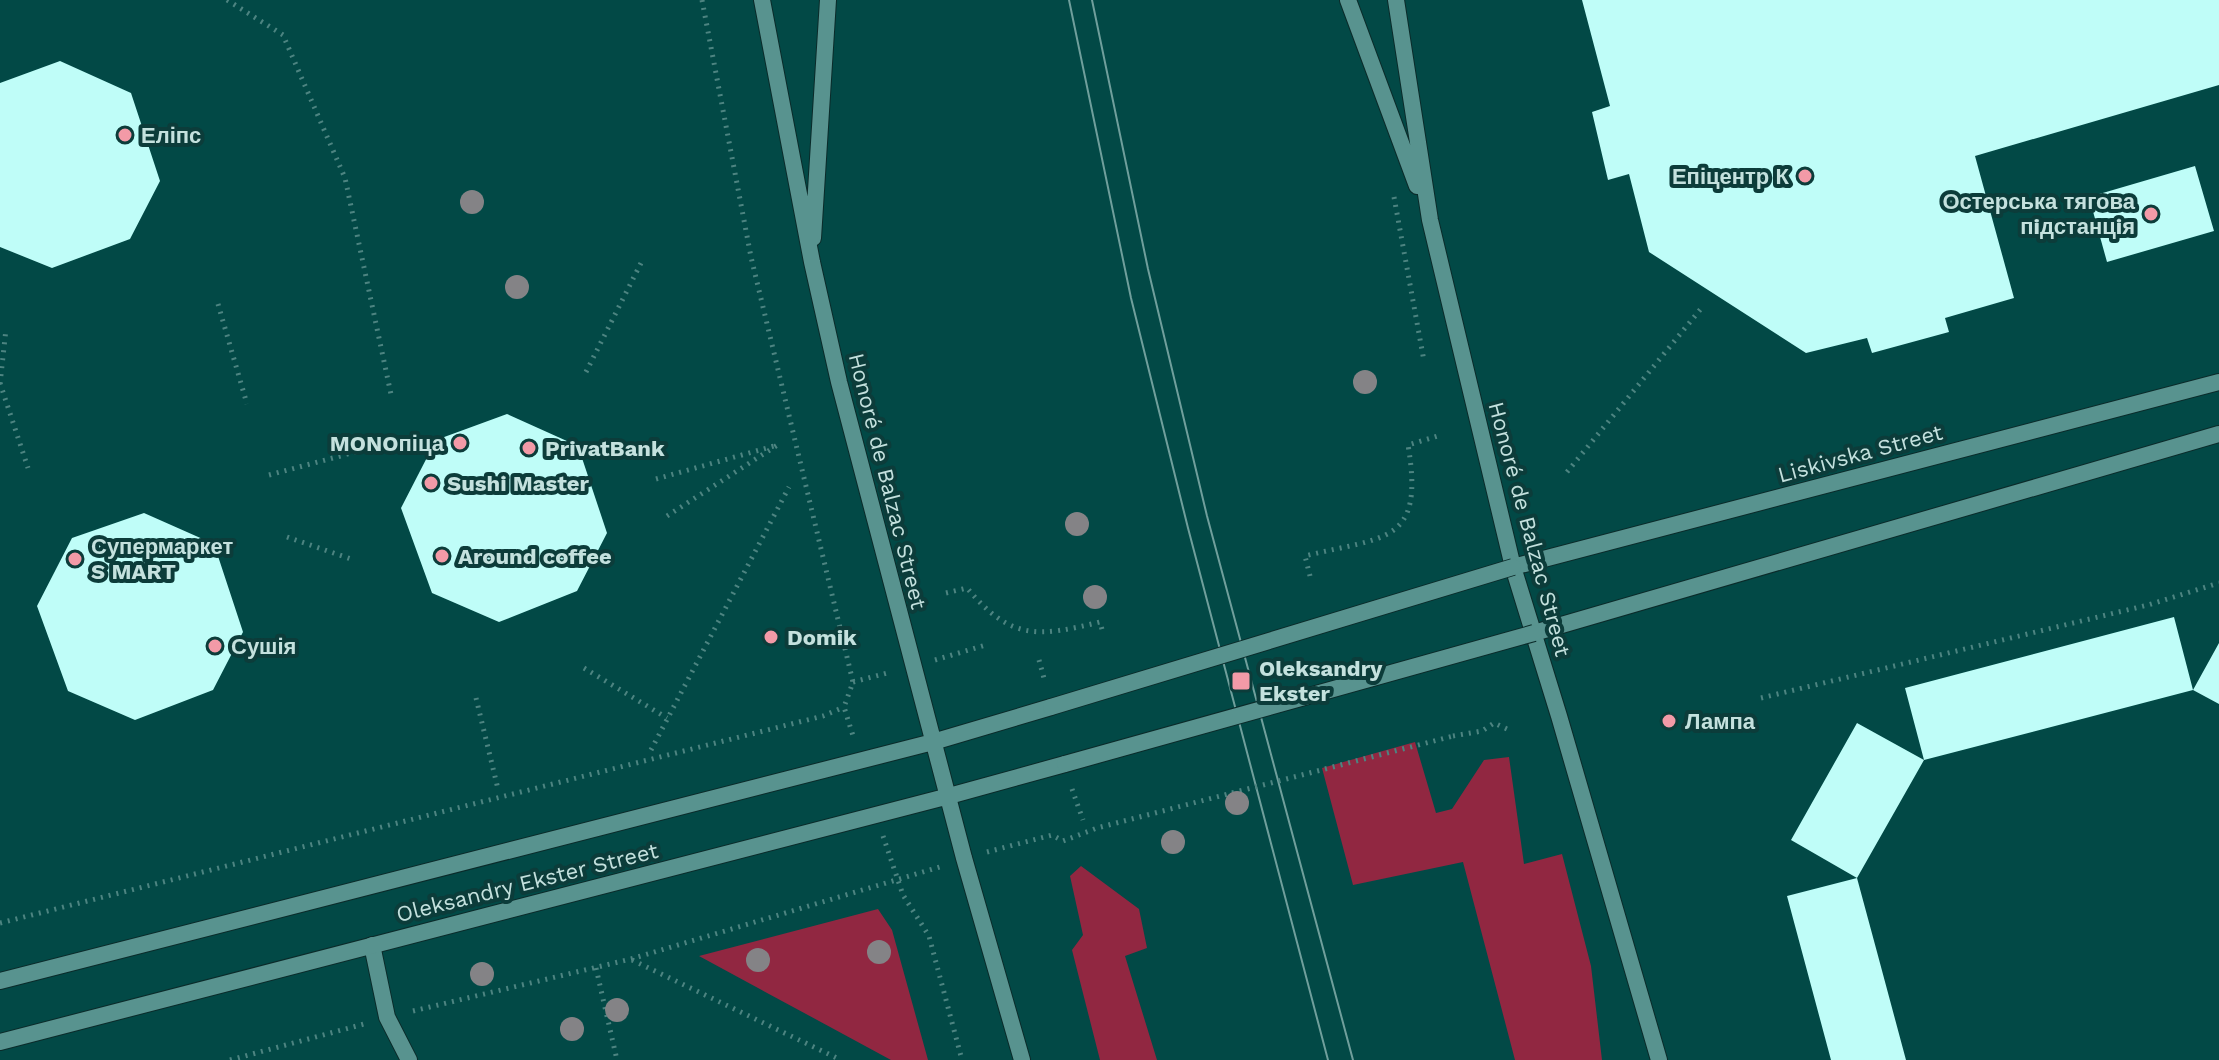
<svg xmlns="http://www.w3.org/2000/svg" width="2219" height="1060" viewBox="0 0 2219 1060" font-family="'Work Sans',sans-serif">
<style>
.green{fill:#912741}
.building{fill:#bffdf8}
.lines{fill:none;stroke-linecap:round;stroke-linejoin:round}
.service-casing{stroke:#0b2b2a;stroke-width:18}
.tertiary-casing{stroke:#0b2b2a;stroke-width:18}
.path{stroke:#4d8481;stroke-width:5;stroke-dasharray:2 6;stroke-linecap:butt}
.service{stroke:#58938f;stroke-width:16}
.tertiary{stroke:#58938f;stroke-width:16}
.tram{stroke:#709f9c;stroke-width:2}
.tertiary-bridge-casing{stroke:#0b2b2a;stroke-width:18;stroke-linecap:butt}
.path-bridge{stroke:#4d8481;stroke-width:5;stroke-dasharray:2 6;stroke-linecap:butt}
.tertiary-bridge{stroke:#58938f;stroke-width:16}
.tree{fill:#848386}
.poi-dot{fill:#f39aa7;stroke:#0c3c3a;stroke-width:3}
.labels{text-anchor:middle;stroke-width:8;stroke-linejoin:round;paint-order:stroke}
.poi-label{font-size:22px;font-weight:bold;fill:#c4e1de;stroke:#0c3c3a;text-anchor:start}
.street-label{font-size:22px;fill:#c4e1de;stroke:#0c3c3a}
</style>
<rect width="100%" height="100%" fill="#024946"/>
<path class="green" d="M 1415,742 L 1436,813 L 1452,809 L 1484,760 L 1509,757 L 1524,864 L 1562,854 L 1591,966 L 1602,1060 L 1515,1060 L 1463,862 L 1353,885 L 1322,768 Z
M 1081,866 L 1139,909 L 1147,948 L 1125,956 L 1157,1060 L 1100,1060 L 1072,950 L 1083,935 L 1070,876 Z
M 878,909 L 892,930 L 928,1060 L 891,1060 L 699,956 Z"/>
<path class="building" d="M 1582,0 L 2219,0 L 2219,85 L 1975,156 L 2014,298 L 1945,318 L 1949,332 L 1872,353 L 1867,338 L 1806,353 L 1649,252 L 1629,174 L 1608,180 L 1592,112 L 1610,106 Z
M 60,61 L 131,93 L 160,181 L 130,239 L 52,268 L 0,247 L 0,83 Z
M 2195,166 L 2214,231 L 2107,262 L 2089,197 Z
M 507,414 L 578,446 L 607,533 L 577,591 L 499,622 L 432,593 L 401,508 L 436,440 Z
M 144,513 L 214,544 L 243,632 L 213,690 L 135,720 L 68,691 L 37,606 L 72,538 Z
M 2174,617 L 2193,690 L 1924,760 L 1905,688 Z
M 2219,643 L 2219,704 L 2193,690 Z
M 1857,723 L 1924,760 L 1857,878 L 1791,840 Z
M 1857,878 L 1877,952 L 1906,1060 L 1831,1060 L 1787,896 Z"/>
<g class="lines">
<g class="service-casing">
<path id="service" d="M 372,945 L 387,1017 L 409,1060"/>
</g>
<g class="tertiary-casing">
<path id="tertiary" d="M 762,0 L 812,262 L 839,382 L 964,858 L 1022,1060
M 1348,0 L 1417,186
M 1396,0 L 1430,220 L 1513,567 L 1559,716 L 1659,1060
M 813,238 L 828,0
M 1513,567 L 2219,382
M 1534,633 L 2219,434
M 0,981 L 933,742 L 1051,707
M 0,1042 L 949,796 L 1065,764"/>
</g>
<path class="path" d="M 227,0 L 283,35 L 345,178 L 392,399
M 702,0 L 751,257 L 853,682 L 844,707 L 854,739
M 1394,197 L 1424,361
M 218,304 L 247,404
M 586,372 L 642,261
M 0,383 L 28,468
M 0,384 L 6,329
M 1567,472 L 1704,305
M 269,475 L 363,450
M 656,479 L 774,446
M 667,516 L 779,444
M 287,537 L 351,559
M 1310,576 L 1305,556 C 1385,536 1425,545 1408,445 L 1441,435
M 946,593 L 967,588 C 1011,641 1038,637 1100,622 L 1103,633
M 935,660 L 986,645
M 1039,660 L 1045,682
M 584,668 L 667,718
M 853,682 L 891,672
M 476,698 L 498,789
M 1761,698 L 2148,605 L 2219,583
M 1453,736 L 1482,731 L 1494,723 L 1507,729
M 651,750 L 789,487
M 1072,789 L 1083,820
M 883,836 L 903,895 L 929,936 L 962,1060
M 987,852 L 1052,835 L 1063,841 L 1097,828 L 1232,793
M 0,923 L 823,716 L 844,707
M 632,960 L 841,1060
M 596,968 L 617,1060
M 413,1011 L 631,959 L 943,866
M 230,1060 L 364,1024"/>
<use href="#service" class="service"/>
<use href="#tertiary" class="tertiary"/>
<path class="tram" d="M 1069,0 L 1131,298 L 1188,528 L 1328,1060
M 1092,0 L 1148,269 L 1207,516 L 1353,1060"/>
<g class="tertiary-bridge-casing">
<path id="tertiary-bridge" d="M 1051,707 L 1513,567
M 1065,764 L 1534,633"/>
</g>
<path class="path-bridge" d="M 1232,793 L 1453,736"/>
<use href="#tertiary-bridge" class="tertiary-bridge"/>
</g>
<g class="tree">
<circle cx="472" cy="202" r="12"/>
<circle cx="517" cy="287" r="12"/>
<circle cx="1365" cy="382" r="12"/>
<circle cx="1077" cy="524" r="12"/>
<circle cx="1095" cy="597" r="12"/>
<circle cx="1237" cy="803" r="12"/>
<circle cx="1173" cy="842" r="12"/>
<circle cx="879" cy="952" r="12"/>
<circle cx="758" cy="960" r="12"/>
<circle cx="482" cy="974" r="12"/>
<circle cx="617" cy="1010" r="12"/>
<circle cx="572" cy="1029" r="12"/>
</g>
<g class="poi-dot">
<circle cx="125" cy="135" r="8"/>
<circle cx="1805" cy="176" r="8"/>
<circle cx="2151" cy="214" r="8"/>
<circle cx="460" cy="443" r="8"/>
<circle cx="529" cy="448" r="8"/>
<circle cx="431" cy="483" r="8"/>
<circle cx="442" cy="556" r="8"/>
<circle cx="75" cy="559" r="8"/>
<circle cx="771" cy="637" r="8"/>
<circle cx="215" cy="646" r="8"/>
<rect x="1231" y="671" width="20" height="20" rx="4"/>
<circle cx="1669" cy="721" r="8"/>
</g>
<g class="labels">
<g class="poi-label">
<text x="141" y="143">Еліпс</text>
<text x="1789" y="184" text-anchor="end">Епіцентр К</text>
<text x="2135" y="209" text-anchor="end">Остерська тягова<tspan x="2135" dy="25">пiдстанцiя</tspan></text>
<text x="444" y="451" text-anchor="end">MONOпіца</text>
<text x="545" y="456">PrivatBank</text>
<text x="447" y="491">Sushi Master</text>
<text x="91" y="554">Супермаркет<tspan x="91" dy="25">S MART</tspan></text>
<text x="458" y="564">Around coffee</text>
<text x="787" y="645">Domik</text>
<text x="231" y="654">Сушія</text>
<text x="1259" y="676">Oleksandry<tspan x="1259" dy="25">Ekster</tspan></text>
<text x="1685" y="729">Лампа</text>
</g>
<g class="street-label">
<text transform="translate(1860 453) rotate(-15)" y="8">Liskivska Street</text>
<text transform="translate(888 481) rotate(76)" y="8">Honoré de Balzac Street</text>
<text transform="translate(1530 529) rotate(75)" y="8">Honoré de Balzac Street</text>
<text transform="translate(527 882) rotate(-14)" y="8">Oleksandry Ekster Street</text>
</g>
</g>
</svg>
